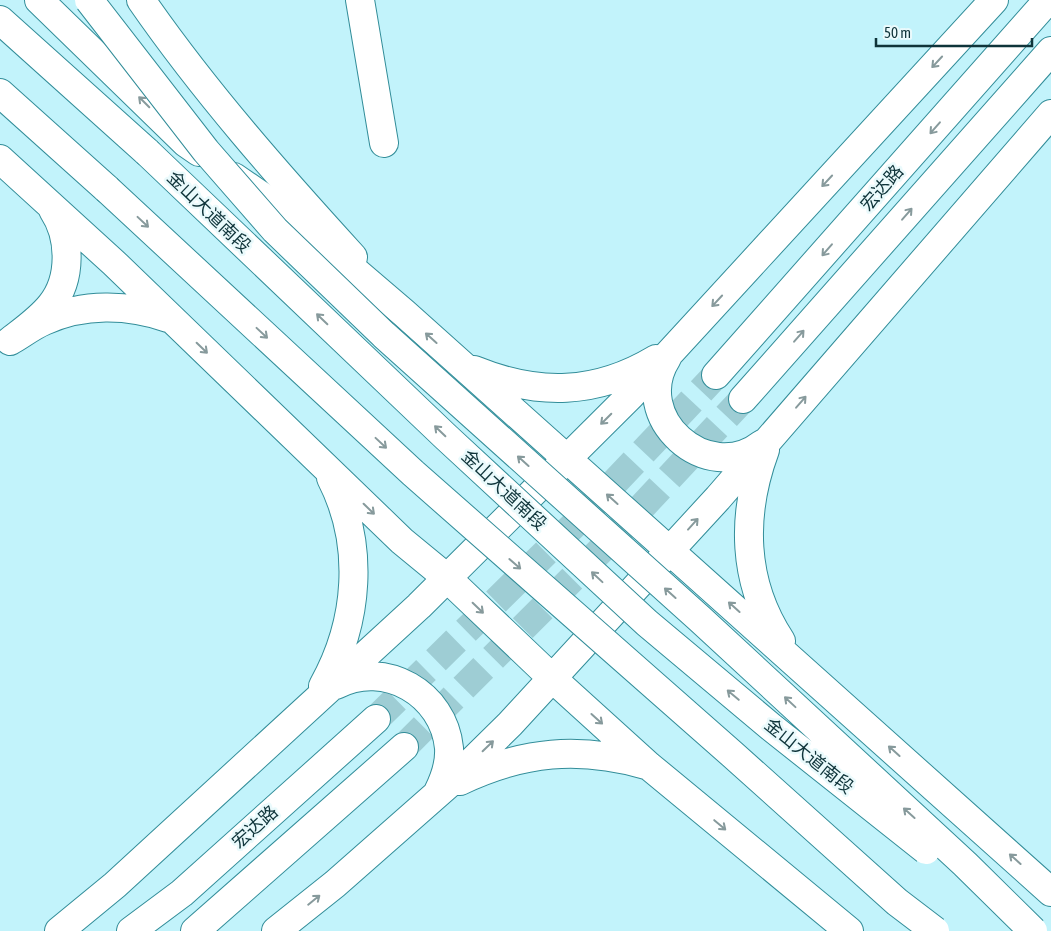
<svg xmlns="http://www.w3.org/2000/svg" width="1051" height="931" viewBox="0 0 1051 931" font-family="'Asap Condensed','Noto Sans SC',sans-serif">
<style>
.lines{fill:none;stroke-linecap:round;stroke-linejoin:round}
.major-tunnel{stroke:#9ecdd4;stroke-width:28;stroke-dasharray:28 14;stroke-linecap:butt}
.minor-casing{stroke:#328d99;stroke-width:30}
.major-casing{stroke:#328d99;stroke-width:30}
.minor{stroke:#fff;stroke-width:28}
.major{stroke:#fff;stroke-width:28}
.major-bridge-casing{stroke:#328d99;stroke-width:30;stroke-linecap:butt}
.major-bridge{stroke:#fff;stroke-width:28}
.oneway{stroke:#879a9c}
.labels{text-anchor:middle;stroke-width:5;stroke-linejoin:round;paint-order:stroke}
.street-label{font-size:18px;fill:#0f343a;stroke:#eafafc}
</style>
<rect width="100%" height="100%" fill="#c2f3fb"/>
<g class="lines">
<path class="major-tunnel" d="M 376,719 L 581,518 L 716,375
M 404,747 L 608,543 L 743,399"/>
<g class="minor-casing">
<path id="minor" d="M 141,0 C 204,91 279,176 353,257
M 360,0 L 384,143"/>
</g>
<g class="major-casing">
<path id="major" d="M 39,0 L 186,143 L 199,152
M 0,20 L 147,152
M 0,93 L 107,189
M 0,159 L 114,263 L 402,541 L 447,578 L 553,679 L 649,766 L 849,931
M 234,177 L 292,217 L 404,313 L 1051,892
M 53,210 C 71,237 72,279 51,305 C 40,319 24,330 10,341 C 21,335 32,326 44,321 C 83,303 128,304 168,318
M 667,358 C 629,417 707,487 762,444
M 474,370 C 538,396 596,395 656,359
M 716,375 L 1048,0
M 743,399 L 1051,51
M 765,450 C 741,515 742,582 781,641
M 336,685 C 385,659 444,694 449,748 C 450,764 445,778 438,792
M 323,686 C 359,622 365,544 331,478
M 460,781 C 523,751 579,746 646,765
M 59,931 L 115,885 L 419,606 L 631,395 L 994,0
M 131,931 L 182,893 L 376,719
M 195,931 L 404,747
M 276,931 L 335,884 L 452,781 L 510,724 L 718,498 L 1051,114"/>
</g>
<use href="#minor" class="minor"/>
<use href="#major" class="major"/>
<g class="major-bridge-casing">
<path id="major-bridge" d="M 89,0 L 206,151 L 275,230 L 384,335 L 700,619 L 965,864 L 1033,931
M 147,152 L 446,437 L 647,623 L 771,727 L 926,850
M 107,189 L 413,473 L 732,754 L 897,902 L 935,931"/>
</g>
<use href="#major-bridge" class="major-bridge"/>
</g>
<defs><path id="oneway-shaft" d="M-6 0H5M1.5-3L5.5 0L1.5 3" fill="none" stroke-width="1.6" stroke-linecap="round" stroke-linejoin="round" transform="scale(1.25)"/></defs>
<g class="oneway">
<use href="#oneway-shaft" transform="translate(937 62) rotate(133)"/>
<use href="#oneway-shaft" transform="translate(144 102) rotate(-135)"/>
<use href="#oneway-shaft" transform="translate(935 128) rotate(131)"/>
<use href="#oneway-shaft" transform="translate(827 181) rotate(133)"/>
<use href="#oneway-shaft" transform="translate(907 214) rotate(-49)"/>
<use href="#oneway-shaft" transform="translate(143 222) rotate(43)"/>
<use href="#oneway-shaft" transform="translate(827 250) rotate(131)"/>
<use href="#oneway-shaft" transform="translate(717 301) rotate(133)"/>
<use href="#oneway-shaft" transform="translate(322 319) rotate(-136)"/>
<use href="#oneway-shaft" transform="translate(262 333) rotate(43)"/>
<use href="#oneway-shaft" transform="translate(799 336) rotate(-49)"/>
<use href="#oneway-shaft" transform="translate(431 338) rotate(-138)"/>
<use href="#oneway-shaft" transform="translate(202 348) rotate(44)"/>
<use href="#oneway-shaft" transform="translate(801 402) rotate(-49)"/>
<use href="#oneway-shaft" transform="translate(606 419) rotate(135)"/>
<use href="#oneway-shaft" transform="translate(440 431) rotate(-136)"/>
<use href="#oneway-shaft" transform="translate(381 443) rotate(43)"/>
<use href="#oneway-shaft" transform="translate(523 461) rotate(-138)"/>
<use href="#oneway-shaft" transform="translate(612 499) rotate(-138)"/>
<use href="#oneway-shaft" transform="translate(369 509) rotate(44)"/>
<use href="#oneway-shaft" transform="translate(693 524) rotate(-48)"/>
<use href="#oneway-shaft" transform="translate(515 564) rotate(41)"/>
<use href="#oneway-shaft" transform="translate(597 577) rotate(-137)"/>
<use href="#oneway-shaft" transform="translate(670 593) rotate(-138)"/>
<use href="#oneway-shaft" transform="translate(734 607) rotate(-138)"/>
<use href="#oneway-shaft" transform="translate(478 608) rotate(44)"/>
<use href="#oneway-shaft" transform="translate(733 695) rotate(-140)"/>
<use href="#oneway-shaft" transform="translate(790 702) rotate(-137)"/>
<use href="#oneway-shaft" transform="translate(597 719) rotate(42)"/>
<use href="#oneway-shaft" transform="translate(488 746) rotate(-44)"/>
<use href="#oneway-shaft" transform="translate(894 751) rotate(-138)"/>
<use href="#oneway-shaft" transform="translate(909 813) rotate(-138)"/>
<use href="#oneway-shaft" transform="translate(720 825) rotate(40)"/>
<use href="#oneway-shaft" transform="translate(1015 859) rotate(-138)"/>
<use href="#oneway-shaft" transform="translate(314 900) rotate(-39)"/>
</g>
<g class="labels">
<g class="street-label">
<text transform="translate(882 188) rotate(-49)" y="6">宏达路</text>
<text transform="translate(209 212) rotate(44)" y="6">金山大道南段</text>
<text transform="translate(504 490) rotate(43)" y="6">金山大道南段</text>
<text transform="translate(809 756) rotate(39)" y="6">金山大道南段</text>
<text transform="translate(255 827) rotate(-42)" y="6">宏达路</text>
</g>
</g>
<path d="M876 38v8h156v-8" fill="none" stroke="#0f343a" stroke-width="2.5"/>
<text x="884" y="38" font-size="15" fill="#0f343a" stroke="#eafafc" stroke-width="4" paint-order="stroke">50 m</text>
</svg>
